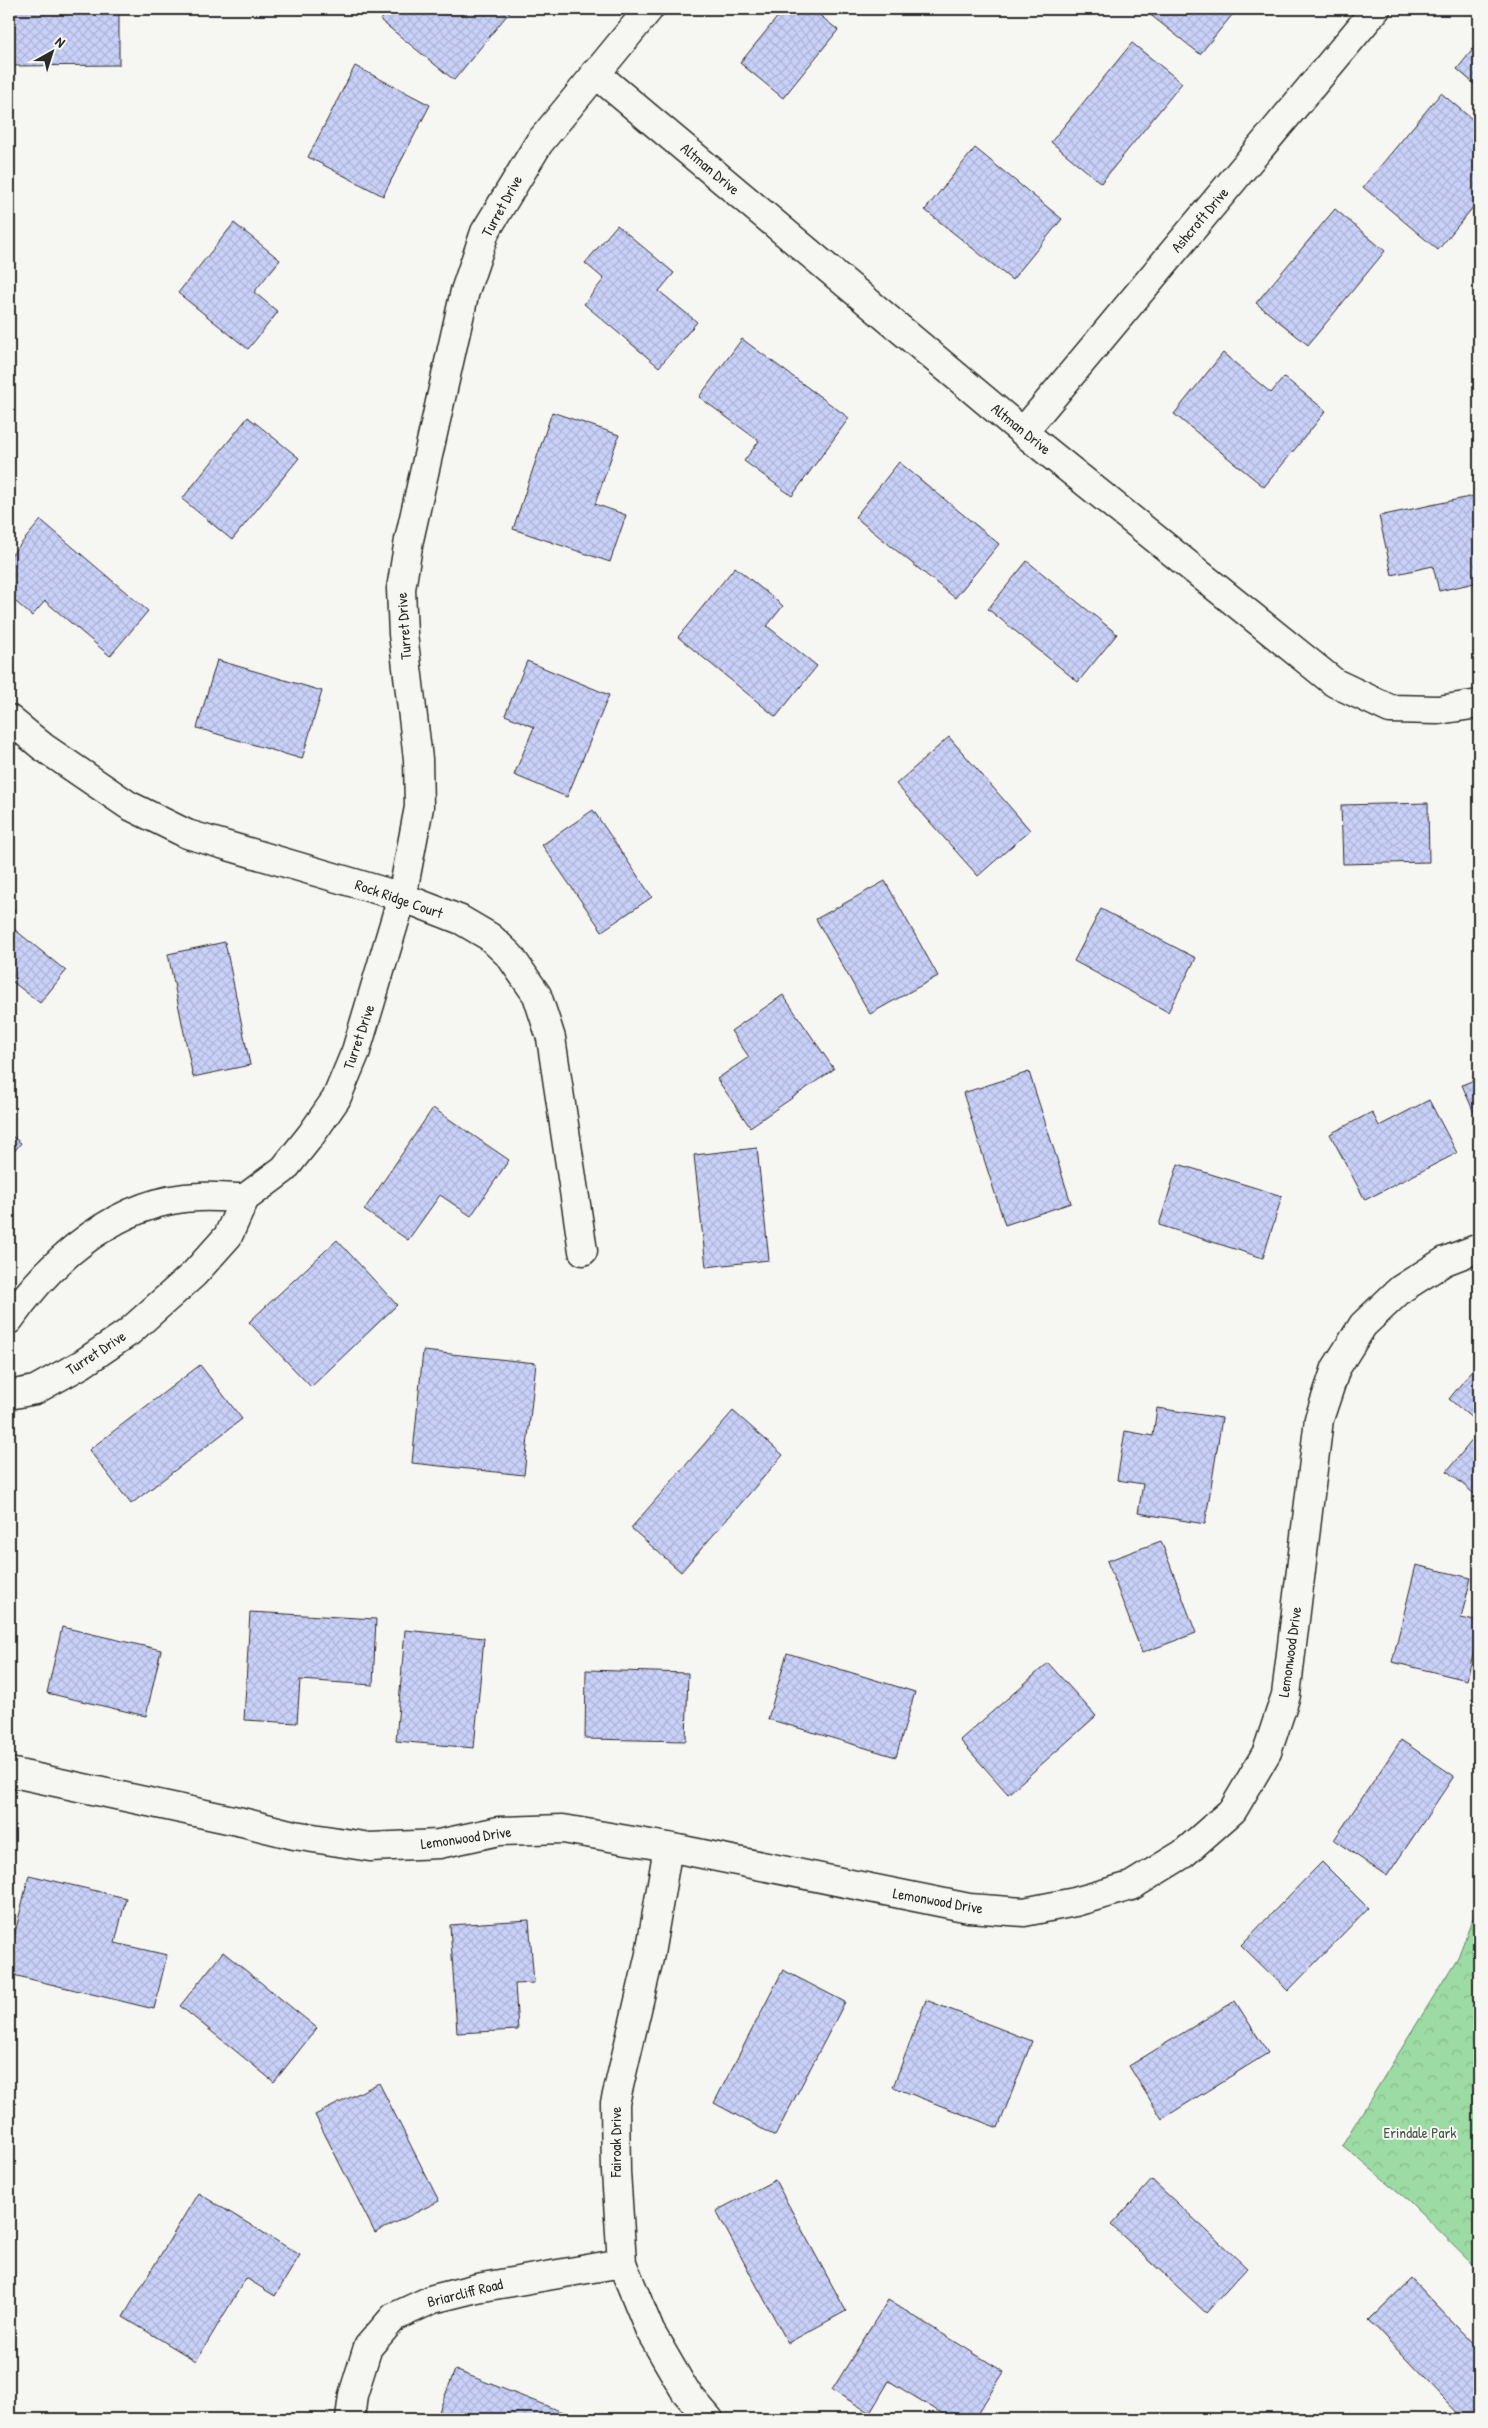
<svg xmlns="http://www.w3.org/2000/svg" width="1488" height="2428" viewBox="0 0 1488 2428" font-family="'Patrick Hand',sans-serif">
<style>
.park{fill:url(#park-crowns);stroke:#648367}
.building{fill:url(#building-cross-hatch);stroke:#2b2b2b}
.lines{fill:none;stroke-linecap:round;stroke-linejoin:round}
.minor-casing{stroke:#2b2b2b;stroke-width:31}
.minor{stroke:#f6f6f2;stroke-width:28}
.labels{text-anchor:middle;stroke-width:4;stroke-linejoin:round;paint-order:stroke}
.street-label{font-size:15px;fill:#2b2b2b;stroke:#f6f6f2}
.park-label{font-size:15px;fill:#475749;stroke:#f6f6f2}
</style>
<defs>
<pattern id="park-crowns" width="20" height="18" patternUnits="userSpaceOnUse" patternTransform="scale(1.25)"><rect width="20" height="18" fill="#9cdba3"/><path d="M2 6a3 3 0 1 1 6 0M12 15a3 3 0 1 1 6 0" fill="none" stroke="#87bc8c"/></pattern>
<pattern id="building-cross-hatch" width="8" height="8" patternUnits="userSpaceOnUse" patternTransform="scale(1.25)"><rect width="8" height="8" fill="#cad1f9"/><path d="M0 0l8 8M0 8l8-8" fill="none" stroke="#aeb4d6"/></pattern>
</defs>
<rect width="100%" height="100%" fill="#f6f6f2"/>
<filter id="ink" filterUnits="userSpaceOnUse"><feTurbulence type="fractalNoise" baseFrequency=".02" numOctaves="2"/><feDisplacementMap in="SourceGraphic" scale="10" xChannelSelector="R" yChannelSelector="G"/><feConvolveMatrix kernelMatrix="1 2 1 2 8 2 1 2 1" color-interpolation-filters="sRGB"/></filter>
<g filter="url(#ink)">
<path class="park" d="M 1479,1902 L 1479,2270 L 1408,2200 L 1342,2145 L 1458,1957 Z"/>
<path class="building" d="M 9,9 L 119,9 L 119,65 L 9,66 Z
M 389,9 L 512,9 L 454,80 L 380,20 Z
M 784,9 L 812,9 L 838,30 L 783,98 L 740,63 Z
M 1143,9 L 1237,9 L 1200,54 Z
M 1479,42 L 1479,88 L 1457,69 Z
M 1132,43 L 1182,83 L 1101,183 L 1051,142 Z
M 355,66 L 430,105 L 383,196 L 308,157 Z
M 1441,93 L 1479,125 L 1479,200 L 1438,250 L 1363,187 Z
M 975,148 L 1062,219 L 1012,280 L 925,210 Z
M 1335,209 L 1385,251 L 1308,345 L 1256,303 Z
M 234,223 L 280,260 L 254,292 L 278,312 L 248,349 L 178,293 Z
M 617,225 L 674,273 L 659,291 L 697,322 L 659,367 L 584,304 L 604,279 L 585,263 Z
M 742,339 L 849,418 L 792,496 L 744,461 L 759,441 L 699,397 Z
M 1223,353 L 1271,393 L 1284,377 L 1326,411 L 1264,487 L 1174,414 Z
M 552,412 L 619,435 L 595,504 L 626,515 L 610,562 L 513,529 Z
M 248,417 L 299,458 L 232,540 L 182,499 Z
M 899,462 L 999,544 L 955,598 L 855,517 Z
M 1479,495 L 1479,582 L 1439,591 L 1433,566 L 1392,575 L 1379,516 Z
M 41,520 L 148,611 L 110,656 L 45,601 L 32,616 L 9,596 L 9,558 Z
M 1027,561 L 1117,634 L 1078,682 L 988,609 Z
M 735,567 L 783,606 L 767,626 L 817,666 L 776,717 L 678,637 Z
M 217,660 L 322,691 L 302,759 L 197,728 Z
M 527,661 L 609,695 L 567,797 L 514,775 L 534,727 L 505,715 Z
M 949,737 L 1030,830 L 978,876 L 896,784 Z
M 1428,803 L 1429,862 L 1343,864 L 1341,805 Z
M 593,810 L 652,897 L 602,931 L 542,845 Z
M 885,881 L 938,976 L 870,1014 L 816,919 Z
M 9,906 L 15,911 L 9,919 Z
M 1101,909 L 1196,958 L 1168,1012 L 1074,961 Z
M 9,925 L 66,971 L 40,1003 L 9,979 Z
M 225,942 L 250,1065 L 193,1077 L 168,954 Z
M 783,995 L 834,1069 L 750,1127 L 717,1079 L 749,1057 L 731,1031 Z
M 1029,1072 L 1071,1203 L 1005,1225 L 963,1093 Z
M 1479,1078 L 1479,1124 L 1462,1085 Z
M 1429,1100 L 1457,1153 L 1365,1200 L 1330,1134 L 1372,1112 L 1379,1126 Z
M 433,1108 L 509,1160 L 471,1216 L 440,1195 L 408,1240 L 364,1210 Z
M 9,1134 L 21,1143 L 9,1158 Z
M 757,1148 L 769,1260 L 706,1267 L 694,1155 Z
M 1178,1164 L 1282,1196 L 1263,1258 L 1159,1225 Z
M 337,1240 L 397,1305 L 311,1387 L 249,1322 Z
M 423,1351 L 536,1363 L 524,1475 L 412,1463 Z
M 1479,1362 L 1479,1424 L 1449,1399 Z
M 200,1365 L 242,1419 L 131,1504 L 89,1450 Z
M 1157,1408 L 1222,1418 L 1205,1524 L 1138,1513 L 1143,1484 L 1117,1480 L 1125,1431 L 1153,1436 Z
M 733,1411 L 783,1455 L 681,1572 L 631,1528 Z
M 1479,1432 L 1479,1498 L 1447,1471 Z
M 1161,1541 L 1196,1633 L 1142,1653 L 1107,1561 Z
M 1416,1565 L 1471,1578 L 1461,1618 L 1479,1622 L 1479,1628 L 1467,1680 L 1392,1662 Z
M 250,1612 L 376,1619 L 373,1685 L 300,1680 L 297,1723 L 244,1720 Z
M 62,1627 L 161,1650 L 146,1716 L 47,1693 Z
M 405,1630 L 484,1638 L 474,1748 L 396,1741 Z
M 787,1653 L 915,1692 L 896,1757 L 768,1719 Z
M 1048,1663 L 1096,1716 L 1008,1794 L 960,1740 Z
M 586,1670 L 688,1673 L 686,1741 L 585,1739 Z
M 1401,1740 L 1454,1776 L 1387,1876 L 1334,1840 Z
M 1322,1862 L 1368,1908 L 1288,1991 L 1241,1945 Z
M 29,1875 L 126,1898 L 115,1943 L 167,1955 L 154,2009 L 9,1974 L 9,1958 Z
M 529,1920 L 534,1983 L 515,1984 L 518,2030 L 457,2033 L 450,1925 Z
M 223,1952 L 317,2028 L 274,2082 L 180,2006 Z
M 783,1970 L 845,2002 L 775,2136 L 714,2103 Z
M 926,2000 L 1032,2041 L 998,2128 L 893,2087 Z
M 1235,2001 L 1268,2053 L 1162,2119 L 1129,2066 Z
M 379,2083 L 439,2201 L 375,2233 L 315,2115 Z
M 775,2180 L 846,2311 L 788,2343 L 716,2211 Z
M 1152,2180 L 1247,2268 L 1206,2313 L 1111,2225 Z
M 198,2193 L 300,2255 L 275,2296 L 246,2278 L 196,2361 L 123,2317 Z
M 1411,2279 L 1479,2350 L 1479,2410 L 1469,2419 L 1463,2419 L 1369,2320 Z
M 888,2300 L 1004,2372 L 974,2419 L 951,2419 L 889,2381 L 870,2413 L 832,2390 Z
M 455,2370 L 580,2419 L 436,2419 Z"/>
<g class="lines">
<g class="minor-casing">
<path id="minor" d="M 595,73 L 1023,432 L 1335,683 L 1390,709 L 1438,710 L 1479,704
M 1023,432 L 1376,9
M 9,719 L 43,747 L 128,805 L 187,834 L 402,897 L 461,920 L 490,937 L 510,956 L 537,995 L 551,1038 L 583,1251
M 9,1320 C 52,1258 120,1199 199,1197 C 214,1196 230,1198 245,1198
M 9,1395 L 35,1390 L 82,1364 L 129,1332 L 194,1274 L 228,1236 L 245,1198 L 284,1169 L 311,1135 L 336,1099 L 356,1051 L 402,897 L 419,807 L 418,759 L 403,634 L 401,589 L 409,540 L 465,291 L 485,232 L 539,143 L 649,9
M 9,1772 L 242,1822 L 294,1835 L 370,1847 L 439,1844 L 499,1831 L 563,1829 L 668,1847 L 969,1908 L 1024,1912 L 1075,1902 L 1131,1886 L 1183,1854 L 1233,1810 L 1267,1752 L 1286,1695 L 1319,1419 L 1336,1368 L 1363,1325 L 1401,1289 L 1445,1261 L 1479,1248
M 668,1847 L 650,1954 L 615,2103 L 616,2172 L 622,2263 L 650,2331 L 685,2391 L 709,2419
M 350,2419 L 353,2395 L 368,2347 L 394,2317 L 433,2299 L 477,2288 L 622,2263"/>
</g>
<use href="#minor" class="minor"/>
</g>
</g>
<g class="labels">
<g class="street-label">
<text transform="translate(710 169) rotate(40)" y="5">Altman Drive</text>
<text transform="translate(502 206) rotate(-61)" y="5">Turret Drive</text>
<text transform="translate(1200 220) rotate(-50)" y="5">Ashcroft Drive</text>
<text transform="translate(1021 429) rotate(39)" y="5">Altman Drive</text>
<text transform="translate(404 626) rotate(-94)" y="5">Turret Drive</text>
<text transform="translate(399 899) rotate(19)" y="5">Rock Ridge Court</text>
<text transform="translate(359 1037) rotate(-71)" y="5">Turret Drive</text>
<text transform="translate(96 1353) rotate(-33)" y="5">Turret Drive</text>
<text transform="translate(1290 1652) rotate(-82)" y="5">Lemonwood Drive</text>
<text transform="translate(466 1838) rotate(-8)" y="5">Lemonwood Drive</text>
<text transform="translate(938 1901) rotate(10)" y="5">Lemonwood Drive</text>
<text transform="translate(616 2142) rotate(-90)" y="5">Fairoak Drive</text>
<text transform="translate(465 2293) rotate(-14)" y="5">Briarcliff Road</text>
</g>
<g class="park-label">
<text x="1420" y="2138">Erindale Park</text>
</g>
</g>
<rect width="1488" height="2428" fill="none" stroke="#f6f6f2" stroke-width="30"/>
<rect x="15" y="15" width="1458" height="2398" fill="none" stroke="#2b2b2b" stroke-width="2" filter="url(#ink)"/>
<g transform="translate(52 52) rotate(39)" stroke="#f6f6f2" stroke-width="4" paint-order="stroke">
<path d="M0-4L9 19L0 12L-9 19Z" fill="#2b2b2b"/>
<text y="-8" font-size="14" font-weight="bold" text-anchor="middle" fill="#2b2b2b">N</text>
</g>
</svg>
